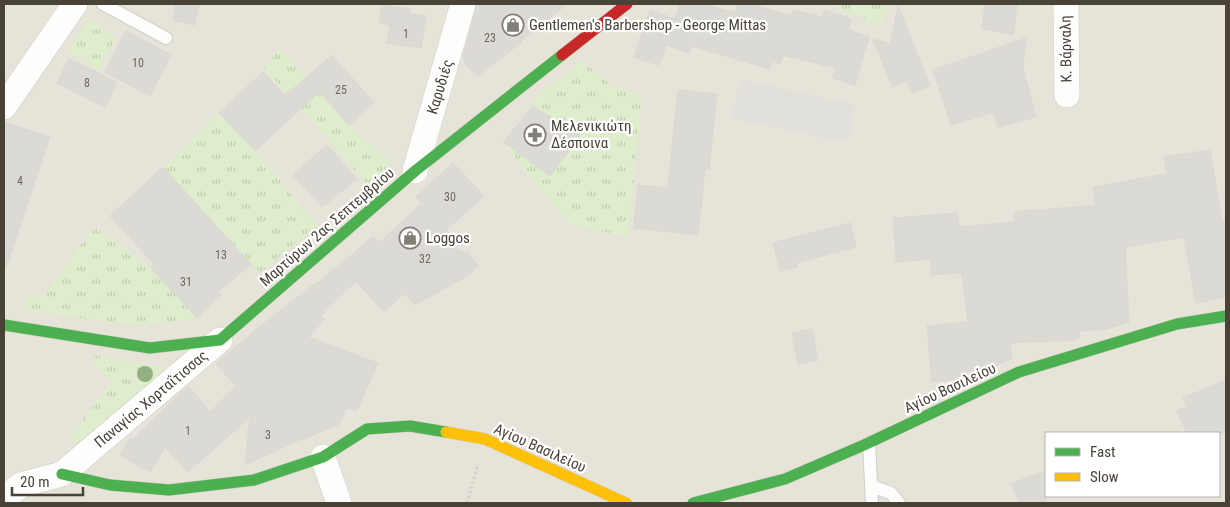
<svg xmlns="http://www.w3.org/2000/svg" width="1230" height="507" viewBox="0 0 1230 507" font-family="'Roboto Condensed',sans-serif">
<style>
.residential{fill:#e6e3d9;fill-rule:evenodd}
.grass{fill:url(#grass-tufts)}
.parking{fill:#e1e0db}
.building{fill:#dcdad4;stroke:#dad8d1}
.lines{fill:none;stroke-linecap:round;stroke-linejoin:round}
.lane-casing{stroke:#d0cec9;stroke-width:14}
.street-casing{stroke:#d0cec9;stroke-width:26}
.fast-casing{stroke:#d2cec2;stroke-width:12}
.slow-casing{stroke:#d2cec2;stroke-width:12}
.jam-casing{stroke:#d2cec2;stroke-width:12}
.path{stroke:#d2d1ca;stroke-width:3;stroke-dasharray:2.5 2.5;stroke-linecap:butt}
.lane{stroke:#fdfdfc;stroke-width:12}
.street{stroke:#fdfdfc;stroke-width:25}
.fast{stroke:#4caf50;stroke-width:11}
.slow{stroke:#ffc107;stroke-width:11}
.jam{stroke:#c62828;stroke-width:11}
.tree{fill:#93b180}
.labels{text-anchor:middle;stroke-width:4.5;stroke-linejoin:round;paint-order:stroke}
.number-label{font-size:12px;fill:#6e695f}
.poi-label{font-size:15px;fill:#494237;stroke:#fff;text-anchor:start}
.street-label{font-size:15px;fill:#494237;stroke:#fff}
</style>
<defs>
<pattern id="grass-tufts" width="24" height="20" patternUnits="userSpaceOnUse" patternTransform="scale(1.25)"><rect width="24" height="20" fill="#deedcb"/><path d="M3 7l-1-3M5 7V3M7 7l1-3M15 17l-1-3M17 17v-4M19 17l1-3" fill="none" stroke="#c0ccaf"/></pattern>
</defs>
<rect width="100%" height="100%" fill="#f2f1ec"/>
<path class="residential" d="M 4,4 L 1226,4 L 1226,503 L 4,503 ZM 1046,433 L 1219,433 L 1219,496 L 1046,496 Z"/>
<path class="grass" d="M 818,4 L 889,4 L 881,26 L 839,7 Z
M 89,20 L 116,38 L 97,70 L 68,52 Z
M 280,49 L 349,125 L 392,163 L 367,184 L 264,68 Z
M 582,61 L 612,86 L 642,95 L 628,237 L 570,224 L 539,188 L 503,142 L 550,176 L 580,135 L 533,106 L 530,102 Z
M 219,113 L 255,151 L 317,225 L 260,273 L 163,167 Z
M 94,227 L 151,268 L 197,318 L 141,325 L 107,322 L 24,310 L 27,296 L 42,297 Z
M 93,355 L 166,368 L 77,450 L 71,435 L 112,381 L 96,368 Z"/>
<path class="parking" d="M 740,79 L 855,105 L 847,143 L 732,118 Z"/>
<path class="building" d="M 176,4 L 199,4 L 194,25 L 173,20 Z
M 477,4 L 567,4 L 521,41 L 522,42 L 478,76 L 465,64 L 463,57 Z
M 680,4 L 703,4 L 735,13 L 738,4 L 748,4 L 792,16 L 793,10 L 822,17 L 824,10 L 851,19 L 848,30 L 869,37 L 855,85 L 833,78 L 836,68 L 783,55 L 780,64 L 772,61 L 770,69 L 692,46 L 689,53 L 666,45 L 659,65 L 634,57 L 650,10 L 675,19 Z
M 985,4 L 1017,4 L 1013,35 L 982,28 Z
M 382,5 L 410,9 L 409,14 L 426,16 L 421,48 L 387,43 L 390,25 L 379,23 Z
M 898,6 L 930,86 L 912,93 L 907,81 L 892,87 L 873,39 L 890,44 Z
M 126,31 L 171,55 L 150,96 L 105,72 Z
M 1026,38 L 1023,68 L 1036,117 L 998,127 L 994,112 L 951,125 L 933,70 Z
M 332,55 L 374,103 L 349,125 L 320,91 L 255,151 L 219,113 L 263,72 L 285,96 Z
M 69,59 L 117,82 L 105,107 L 57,83 Z
M 678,90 L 717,94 L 709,169 L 705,168 L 698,235 L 634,228 L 638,185 L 668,188 Z
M 533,106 L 580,135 L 550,176 L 503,142 Z
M 4,122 L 50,137 L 7,266 L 4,266 Z
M 327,145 L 357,179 L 322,207 L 293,175 Z
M 1210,150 L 1222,222 L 1226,221 L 1226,297 L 1196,303 L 1184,237 L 1125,247 L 1129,322 L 1107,329 L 1079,331 L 1079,338 L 1072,340 L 1010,343 L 1012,358 L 989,369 L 960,372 L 961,379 L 932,382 L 927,326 L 968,322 L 962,273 L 932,275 L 930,259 L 896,262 L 893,218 L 958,213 L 959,227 L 1015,222 L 1014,212 L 1096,205 L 1093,187 L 1167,174 L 1164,157 Z
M 453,163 L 484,196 L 446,230 L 458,251 L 468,253 L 479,266 L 465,277 L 415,305 L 405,293 L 384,312 L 356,281 L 321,315 L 325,319 L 308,337 L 378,363 L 357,410 L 346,408 L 339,424 L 302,440 L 301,439 L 245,465 L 250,417 L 188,472 L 165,447 L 150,472 L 120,455 L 130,438 L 133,439 L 188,386 L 210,412 L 236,386 L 216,364 L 258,328 L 317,282 L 318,283 L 335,268 L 336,269 L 373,236 L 379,243 L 422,203 L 416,197 Z
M 163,167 L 251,264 L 218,292 L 221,295 L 197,318 L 151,268 L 154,264 L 110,216 Z
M 850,223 L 856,247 L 796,263 L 797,267 L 780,271 L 773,243 Z
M 812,329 L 818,360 L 798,364 L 792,333 Z
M 1226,380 L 1226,433 L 1187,433 L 1177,411 L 1187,407 L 1183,398 Z
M 1046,471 L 1046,503 L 1019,503 L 1012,483 Z"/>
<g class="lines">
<g class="lane-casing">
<path id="lane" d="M 103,4 L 166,38
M 869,443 L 872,503
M 871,486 L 891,493 L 899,503"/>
</g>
<g class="street-casing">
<path id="street" d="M 1066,4 L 1067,95
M 4,107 L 75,4
M 415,171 L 463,4
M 323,457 L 339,503
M 4,498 L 21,485 L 62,474 L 220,340"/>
</g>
<g class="fast-casing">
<path id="fast" d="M 4,325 L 150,348 L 220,340 L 415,171 L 562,55
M 62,474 L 110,485 L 169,490 L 254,480 L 323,457 L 367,429 L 410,426 L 446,432
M 693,503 L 785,479 L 864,445 L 1019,372 L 1177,324 L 1226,316"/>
</g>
<g class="slow-casing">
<path id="slow" d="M 446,432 L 485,439 L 626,503"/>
</g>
<g class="jam-casing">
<path id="jam" d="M 562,55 L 627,4"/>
</g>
<path class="path" d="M 467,503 L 478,464"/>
<use href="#lane" class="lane"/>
<use href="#street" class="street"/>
<use href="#fast" class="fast"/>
<use href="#slow" class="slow"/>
<use href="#jam" class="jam"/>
</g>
<circle class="tree" cx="145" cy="374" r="8"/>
<defs>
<g id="shop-ring" transform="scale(1.125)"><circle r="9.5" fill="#fff" stroke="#847f76" stroke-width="1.5"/><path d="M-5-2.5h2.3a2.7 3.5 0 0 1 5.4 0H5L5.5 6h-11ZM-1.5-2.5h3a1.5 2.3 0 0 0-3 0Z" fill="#847f76"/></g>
<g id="pharmacy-ring" transform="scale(1.125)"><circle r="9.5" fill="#fff" stroke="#847f76" stroke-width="1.5"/><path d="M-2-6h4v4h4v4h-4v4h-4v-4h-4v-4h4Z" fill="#847f76"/></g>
</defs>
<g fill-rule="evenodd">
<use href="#shop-ring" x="513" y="25"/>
<use href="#pharmacy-ring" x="535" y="135"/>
<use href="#shop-ring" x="410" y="238"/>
</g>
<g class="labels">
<g class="number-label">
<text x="406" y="38">1</text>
<text x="490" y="42">23</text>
<text x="138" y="67">10</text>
<text x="87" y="87">8</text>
<text x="341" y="94">25</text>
<text x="20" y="185">4</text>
<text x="450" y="201">30</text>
<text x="221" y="259">13</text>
<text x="425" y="263">32</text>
<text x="186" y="286">31</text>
<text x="188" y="435">1</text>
<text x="268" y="439">3</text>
</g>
<g class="poi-label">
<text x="529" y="30">Gentlemen's Barbershop - George Mittas</text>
<text x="551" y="131">Μελενικιώτη<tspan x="551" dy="17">Δέσποινα</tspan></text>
<text x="426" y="243">Loggos</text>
</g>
<g class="street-label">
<text transform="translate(1066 49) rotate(-91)" y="5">Κ. Βάρναλη</text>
<text transform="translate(440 87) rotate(-73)" y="5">Καρυδιές</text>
<text transform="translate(327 227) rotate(-41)" y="5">Μαρτύρων 2ας Σεπτεμβρίου</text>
<text transform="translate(950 388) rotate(-25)" y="5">Αγίου Βασιλείου</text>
<text transform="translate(151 399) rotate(-40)" y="5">Παναγίας Χορταΐτισσας</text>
<text transform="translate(540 448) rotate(24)" y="5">Αγίου Βασιλείου</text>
</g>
</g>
<rect width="1230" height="507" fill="none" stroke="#494237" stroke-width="10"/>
<rect x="1045" y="432" width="175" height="65" fill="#ffffff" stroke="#b6b3af"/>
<rect x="1055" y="448" width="25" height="8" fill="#4caf50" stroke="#b6b3af"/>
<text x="1090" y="457" font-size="15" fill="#494237">Fast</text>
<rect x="1055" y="473" width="25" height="8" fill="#ffc107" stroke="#b6b3af"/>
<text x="1090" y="482" font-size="15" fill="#494237">Slow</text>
<path d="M12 487v8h71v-8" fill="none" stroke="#494237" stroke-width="2.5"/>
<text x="20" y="487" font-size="15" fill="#494237" stroke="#ffffff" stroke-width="4" paint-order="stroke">20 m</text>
</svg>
